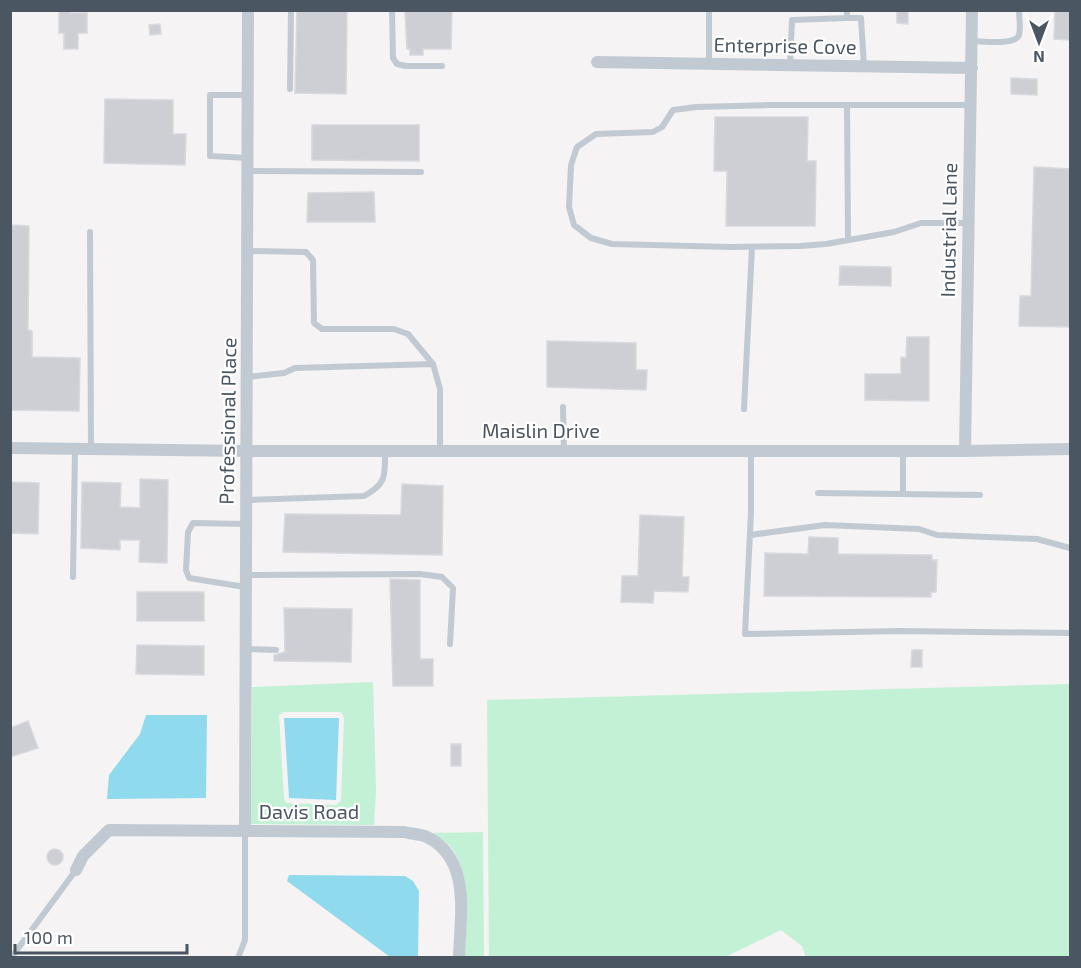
<svg xmlns="http://www.w3.org/2000/svg" width="1081" height="968" viewBox="0 0 1081 968" font-family="'Exo 2',sans-serif">
<style>
.green{fill:#c3f1d5;fill-rule:evenodd}
.water{fill:#90daee}
.building{fill:#cdcfd5;stroke:#d7d9de;stroke-width:1.5}
.lines{fill:none;stroke-linecap:round;stroke-linejoin:round}
.lane{stroke:#c1cad2;stroke-width:6}
.street{stroke:#c1cad2;stroke-width:12}
.labels{text-anchor:middle;stroke-width:4.5;stroke-linejoin:round;paint-order:stroke}
.street-label{font-size:20px;fill:#4a5661;stroke:#fff}
</style>
<rect width="100%" height="100%" fill="#f5f3f3"/>
<path class="green" d="M 373,682 L 376,791 L 374,825 L 251,824 L 252,687 ZM 339,712 L 342,713 L 344,718 L 341,801 L 336,805 L 286,803 L 284,798 L 279,715 L 284,712 Z
M 1070,684 L 1070,957 L 806,957 L 802,946 L 781,930 L 725,957 L 489,957 L 487,700 Z
M 483,832 L 484,957 L 465,957 C 466,923 474,869 447,843 C 442,839 436,836 431,833 Z"/>
<path class="water" d="M 146,715 L 207,715 L 206,798 L 107,799 L 109,775 L 140,734 Z
M 284,718 L 339,718 L 336,800 L 289,798 Z
M 289,875 L 405,876 L 413,881 L 419,891 L 418,957 L 390,957 L 287,881 Z"/>
<path class="building" d="M 59,10 L 70,10 L 70,13 L 87,13 L 87,33 L 78,33 L 78,49 L 64,49 L 64,33 L 59,33 Z
M 297,10 L 347,10 L 346,94 L 295,93 Z
M 405,10 L 452,10 L 451,49 L 423,49 L 423,55 L 410,55 L 410,49 L 407,49 Z
M 897,10 L 908,10 L 908,24 L 897,23 Z
M 1055,10 L 1071,10 L 1071,40 L 1054,39 Z
M 160,24 L 161,34 L 150,35 L 149,25 Z
M 1011,78 L 1037,79 L 1037,95 L 1011,94 Z
M 105,99 L 173,100 L 173,134 L 186,134 L 185,165 L 104,163 Z
M 715,117 L 808,117 L 807,161 L 816,161 L 815,226 L 726,226 L 727,171 L 714,171 Z
M 312,125 L 419,125 L 419,161 L 312,160 Z
M 1034,167 L 1071,169 L 1071,327 L 1019,326 L 1020,296 L 1031,296 Z
M 374,192 L 375,222 L 307,222 L 308,193 Z
M 10,225 L 29,226 L 28,330 L 32,331 L 32,357 L 80,358 L 79,411 L 10,410 Z
M 840,266 L 891,267 L 891,286 L 839,285 Z
M 907,337 L 929,337 L 929,401 L 865,400 L 865,374 L 901,374 L 901,357 L 906,358 Z
M 547,341 L 636,343 L 636,370 L 647,370 L 646,390 L 547,387 Z
M 140,479 L 168,480 L 167,563 L 139,562 L 140,540 L 120,540 L 120,550 L 81,548 L 82,482 L 121,483 L 120,507 L 140,508 Z
M 10,482 L 39,483 L 38,534 L 10,533 Z
M 402,484 L 443,486 L 442,555 L 283,552 L 285,514 L 401,515 Z
M 640,515 L 684,517 L 682,577 L 689,577 L 688,592 L 654,591 L 653,603 L 621,602 L 622,576 L 638,576 Z
M 809,537 L 838,538 L 838,554 L 932,555 L 932,560 L 937,560 L 936,592 L 931,592 L 931,597 L 764,596 L 765,553 L 808,554 Z
M 390,579 L 420,580 L 420,659 L 433,659 L 433,686 L 393,686 Z
M 137,592 L 204,592 L 204,621 L 137,621 Z
M 284,608 L 352,609 L 351,662 L 274,661 L 274,655 L 285,652 Z
M 137,645 L 204,646 L 204,675 L 136,674 Z
M 912,650 L 922,650 L 922,667 L 911,667 Z
M 28,721 L 38,748 L 10,757 L 10,728 Z
M 451,744 L 461,744 L 461,766 L 451,766 Z
M47 857a8 8 0 1 1 16 0a8 8 0 1 1-16 0Z"/>
<g class="lines">
<path class="lane" d="M 392,10 L 393,58 L 397,64 L 406,66 L 442,66
M 847,18 L 861,18 L 864,66
M 972,41 C 982,41 1015,46 1019,35 C 1021,28 1019,18 1019,10
M 709,64 L 709,10
M 790,65 L 792,20 L 847,18 L 847,10
M 290,89 L 291,10
M 248,95 L 210,95 L 210,156 L 248,158
M 847,105 L 848,239
M 248,171 L 421,172
M 968,223 L 921,223 L 894,232 L 826,244 L 800,246 L 730,247 L 612,244 L 591,238 L 574,225 L 569,207 L 571,165 L 577,147 L 596,134 L 653,132 L 662,127 L 673,110 L 696,107 L 772,105 L 971,105
M 90,232 L 91,449
M 248,251 L 306,252 L 313,260 L 314,323 L 322,329 L 394,329 L 408,334 L 433,364 L 440,389 L 440,451
M 248,377 L 284,373 L 295,368 L 433,364
M 563,407 L 564,451
M 744,409 L 752,247
M 903,451 L 903,494
M 751,452 L 751,512 L 745,634 L 900,631 L 1070,633
M 818,493 L 980,495
M 247,500 L 364,496 C 387,484 385,475 385,451
M 750,535 L 825,525 L 919,529 L 937,535 L 1037,539 L 1070,548
M 246,575 L 420,574 L 442,577 L 453,588 L 450,644
M 73,577 L 75,449
M 245,587 L 189,578 L 186,570 L 188,532 L 193,523 L 246,524
M 246,649 L 276,650
M 11,958 L 76,870
M 238,958 L 245,940 L 245,831"/>
<path class="street" d="M 597,62 L 972,68
M 10,448 L 248,451 L 965,451 L 1070,449
M 965,451 L 972,10
M 245,831 L 248,10
M 76,870 L 83,856 L 109,830 L 404,832 C 411,834 420,834 427,837 C 472,859 460,917 459,958"/>
</g>
<g class="labels">
<g class="street-label">
<text transform="translate(785 46) rotate(1)" y="7">Enterprise Cove</text>
<text transform="translate(949 230) rotate(-89)" y="7">Industrial Lane</text>
<text transform="translate(228 421) rotate(-89)" y="7">Professional Place</text>
<text x="541" y="438">Maislin Drive</text>
<text x="309" y="819">Davis Road</text>
</g>
</g>
<rect width="1081" height="968" fill="none" stroke="#4a5661" stroke-width="24"/>
<g transform="translate(1039 42) rotate(180)" stroke="#ffffff" stroke-width="4.5" paint-order="stroke">
<path d="M0-4.5L10 22L0 15L-10 22Z" fill="#4a5661"/>
<text y="-9" font-size="16" font-weight="bold" text-anchor="middle" fill="#4a5661">N</text>
</g>
<path d="M15 944v9h172v-9" fill="none" stroke="#4a5661" stroke-width="3"/>
<text x="24" y="944" font-size="18" fill="#4a5661" stroke="#ffffff" stroke-width="4.5" paint-order="stroke">100 m</text>
</svg>
